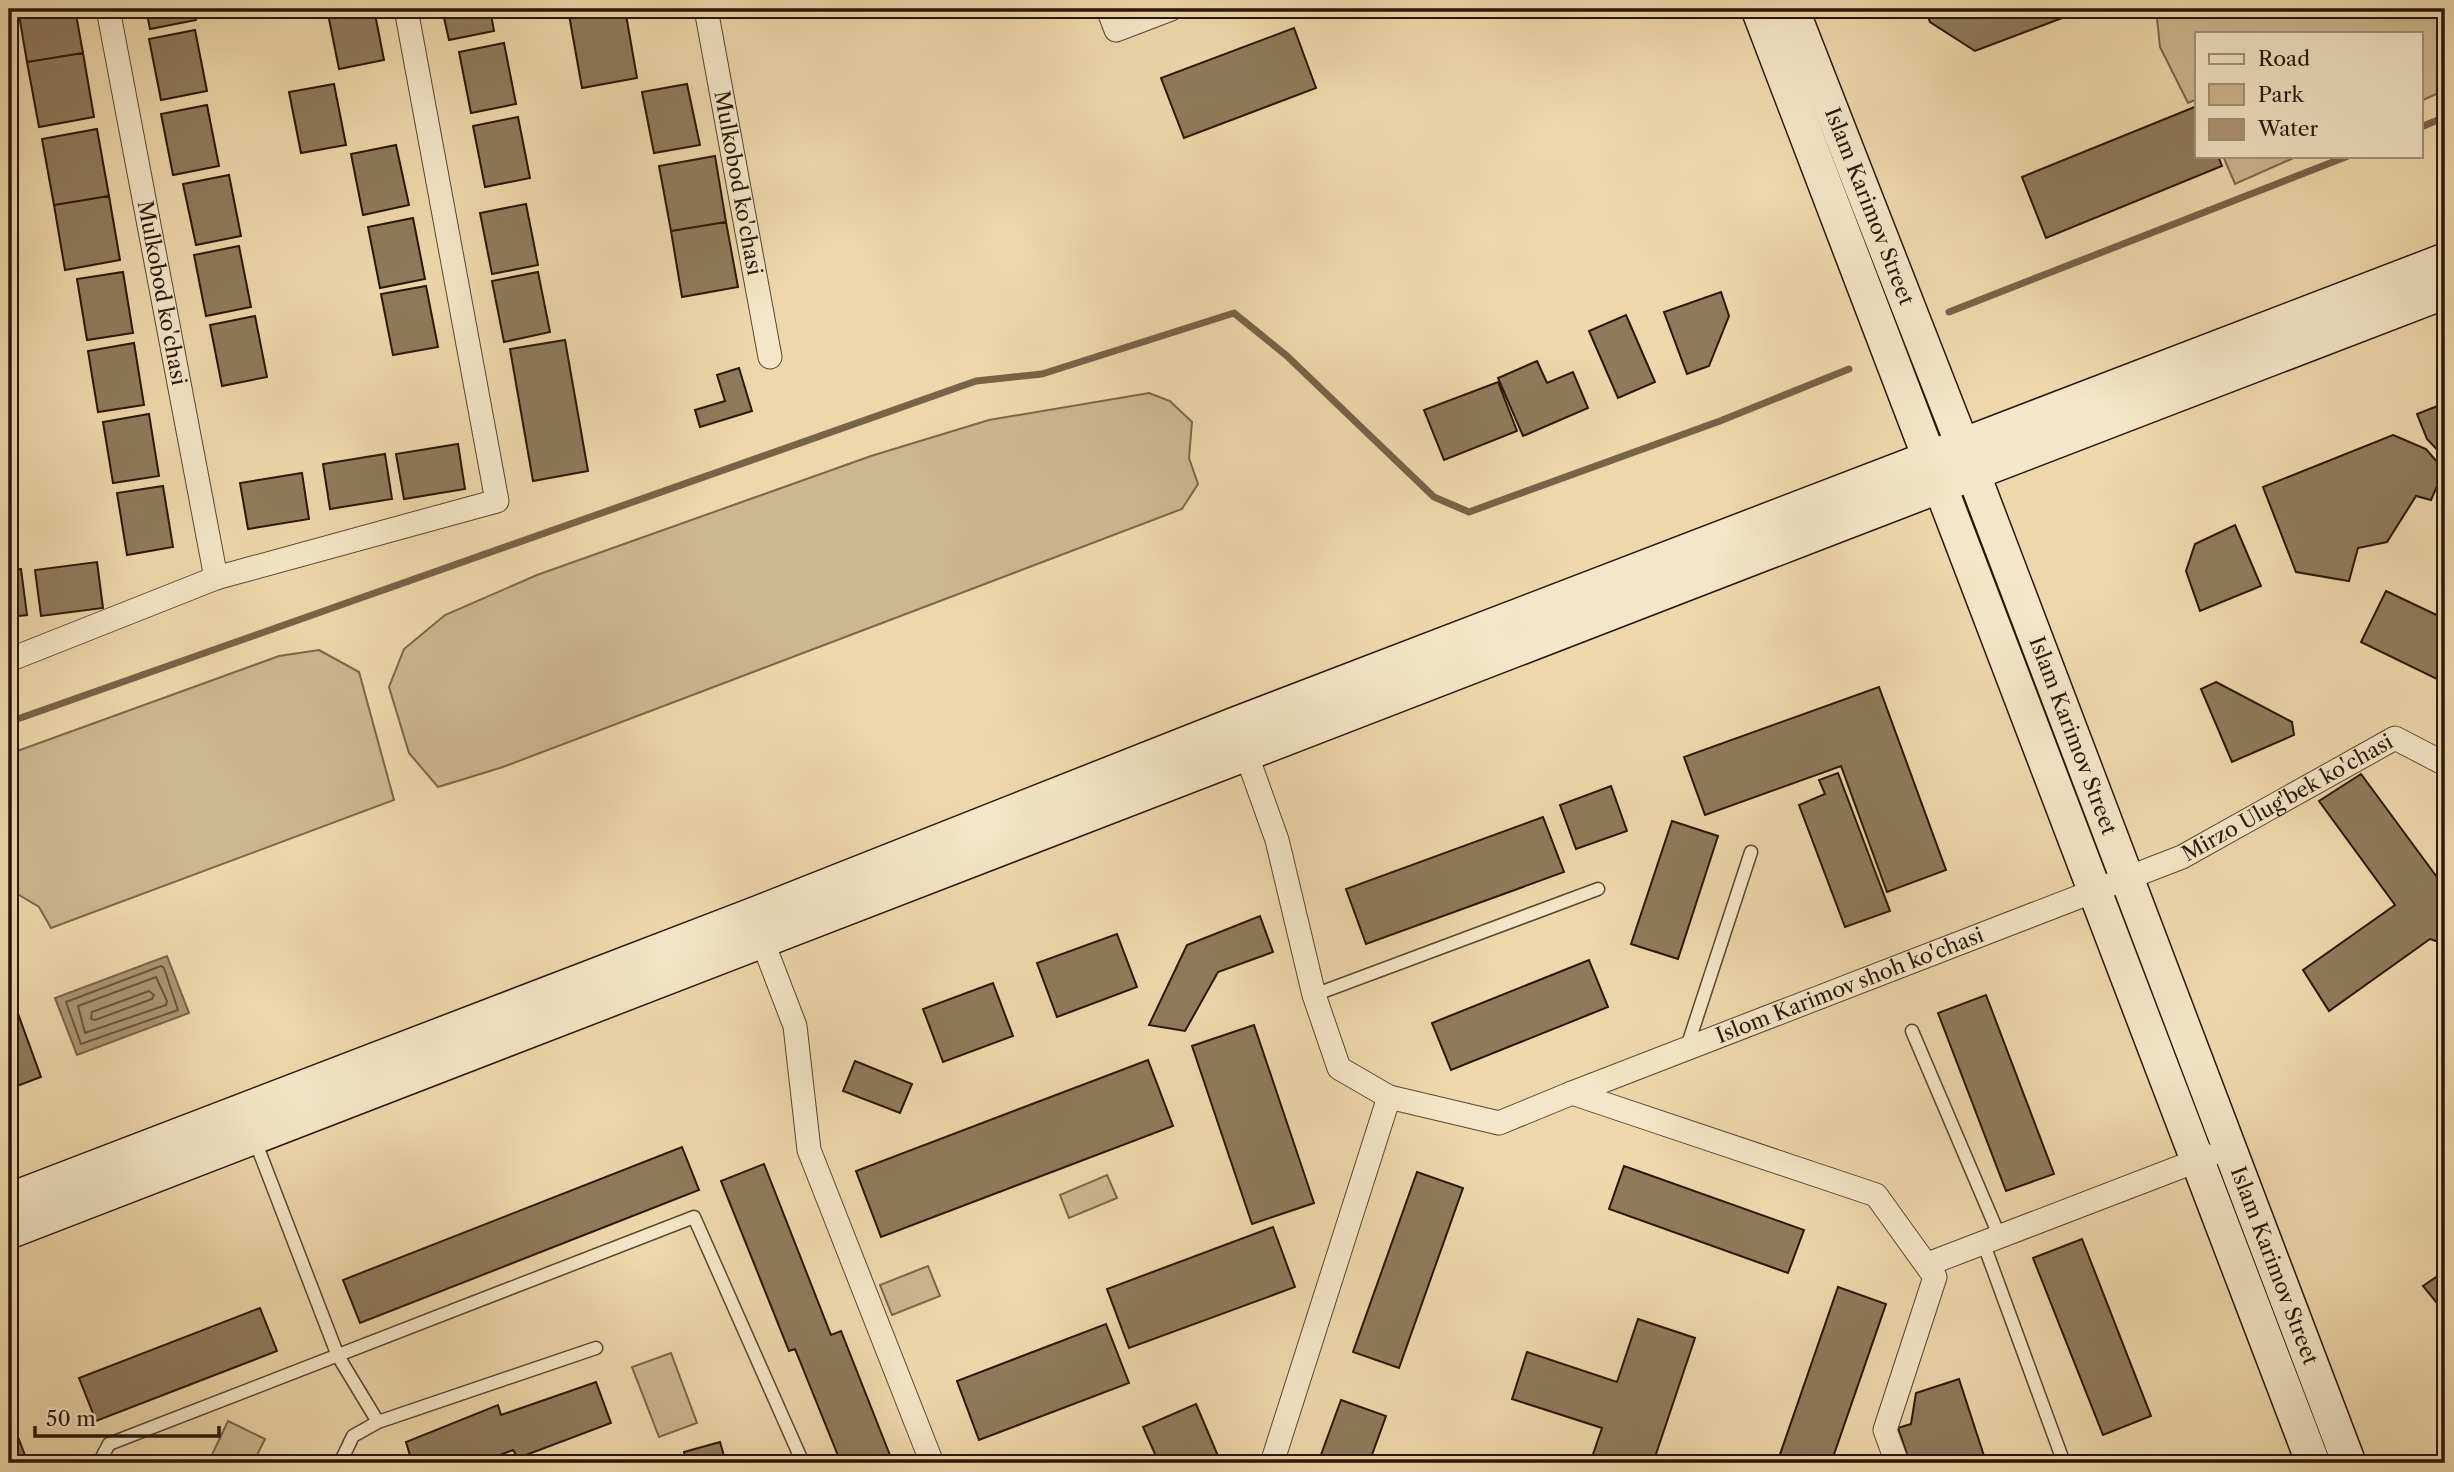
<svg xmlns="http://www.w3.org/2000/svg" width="2454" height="1472" viewBox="0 0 2454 1472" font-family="'Libre Caslon Text',serif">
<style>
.green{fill:#cdb78f;stroke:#7b674a;stroke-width:2}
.water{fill:#ab9673;stroke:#776347;stroke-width:2}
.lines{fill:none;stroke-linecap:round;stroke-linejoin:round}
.shore{stroke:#6a563c;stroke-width:2}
.stream{stroke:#776347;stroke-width:7}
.building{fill:#8f7b5c;stroke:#291706;stroke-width:2}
.service-casing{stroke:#5a472f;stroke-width:15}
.minor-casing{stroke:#5a472f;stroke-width:25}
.secondary-casing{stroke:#291706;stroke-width:36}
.service{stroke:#f4e6c8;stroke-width:12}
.minor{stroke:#f4e6c8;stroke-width:23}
.secondary{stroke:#f4e6c8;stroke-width:33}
.labels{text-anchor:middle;stroke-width:7;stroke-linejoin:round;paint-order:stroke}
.street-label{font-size:21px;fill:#291706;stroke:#f4e6c8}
</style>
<rect width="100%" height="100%" fill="#eed8ab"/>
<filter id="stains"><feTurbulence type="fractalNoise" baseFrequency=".00286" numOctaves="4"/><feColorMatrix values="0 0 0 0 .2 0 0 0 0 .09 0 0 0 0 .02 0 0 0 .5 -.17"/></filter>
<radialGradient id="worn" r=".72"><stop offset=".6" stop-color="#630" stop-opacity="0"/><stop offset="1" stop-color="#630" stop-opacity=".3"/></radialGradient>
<path class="green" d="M 2156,9 L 2445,9 L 2445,90 L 2421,101 L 2421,33 L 2197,33 L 2197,99 L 2188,103 L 2160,47 Z
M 2223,156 L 2298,156 L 2235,184 Z
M 1149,393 L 1170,401 L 1192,422 L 1189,458 L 1198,484 L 1182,509 L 503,767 L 438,787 L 409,753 L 389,687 L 404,649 L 445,615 L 537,575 L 871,456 L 989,420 Z
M 319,650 L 359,672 L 394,800 L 51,928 L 39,907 L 14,892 L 9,893 L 9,754 L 279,656 Z
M 1107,1175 L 1117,1198 L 1069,1218 L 1060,1195 Z
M 928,1266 L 940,1296 L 892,1315 L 880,1285 Z
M 671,1353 L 697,1423 L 659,1437 L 632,1367 Z
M 228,1421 L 265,1439 L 253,1463 L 208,1463 Z"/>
<path class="water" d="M 167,956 L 189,1013 L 77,1055 L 55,998 Z"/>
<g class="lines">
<path class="shore" d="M 161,966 L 164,968 L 178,1010 L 81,1044 L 66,1002 Z
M 156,977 L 167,1001 L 166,1005 L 85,1033 L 78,1006 Z
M 149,991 L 154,995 L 152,999 L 95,1020 L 91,1019 L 92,1012 Z"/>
<path class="stream" d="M 2421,127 L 2445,117
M 1949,312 L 2348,156
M 9,722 L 976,381 L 1042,374 L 1234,313 L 1287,356 L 1434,497 L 1469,512 L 1720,421 L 1849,369"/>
</g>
<path class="building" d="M 18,9 L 75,9 L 83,53 L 27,62 Z
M 146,9 L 193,9 L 196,20 L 150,29 Z
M 327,9 L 374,9 L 384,60 L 339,69 Z
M 442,9 L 490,9 L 494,31 L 449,40 Z
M 568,9 L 625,9 L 637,78 L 582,88 Z
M 1925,9 L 2086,9 L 1975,51 L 1930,22 Z
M 1294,28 L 1316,88 L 1184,138 L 1161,78 Z
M 195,30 L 207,91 L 161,100 L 149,39 Z
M 504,43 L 516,104 L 471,113 L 459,52 Z
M 83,53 L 94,117 L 39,127 L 27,62 Z
M 334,84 L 346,145 L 301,153 L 289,92 Z
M 687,84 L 700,145 L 654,153 L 642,92 Z
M 207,105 L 219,166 L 173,175 L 161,114 Z
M 2197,106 L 2197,156 L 2218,156 L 2222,166 L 2046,238 L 2022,177 Z
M 518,117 L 530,178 L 485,187 L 473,126 Z
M 97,129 L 109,196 L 54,205 L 42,139 Z
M 396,145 L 409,205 L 363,215 L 351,154 Z
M 715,156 L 726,222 L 671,231 L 659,166 Z
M 229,175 L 241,236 L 196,245 L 183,184 Z
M 109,196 L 120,260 L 65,270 L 54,205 Z
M 526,204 L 538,265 L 492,274 L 480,213 Z
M 413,218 L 425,279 L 380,288 L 368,227 Z
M 726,222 L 738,287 L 682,297 L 671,231 Z
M 239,246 L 251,307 L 206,316 L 194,255 Z
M 123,272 L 133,333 L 87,340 L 77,279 Z
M 538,272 L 550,332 L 504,342 L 492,281 Z
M 426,286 L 438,347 L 393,355 L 381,294 Z
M 1721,292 L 1729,316 L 1709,366 L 1687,374 L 1664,312 Z
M 1626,315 L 1655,382 L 1618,398 L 1589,331 Z
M 255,316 L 267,377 L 222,386 L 210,325 Z
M 565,340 L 588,471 L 533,481 L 510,349 Z
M 134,343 L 144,405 L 98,412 L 88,351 Z
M 1537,361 L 1547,383 L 1573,372 L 1588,408 L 1523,436 L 1498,378 Z
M 739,368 L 752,411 L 700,427 L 695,410 L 725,401 L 717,375 Z
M 1498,382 L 1517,431 L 1444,460 L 1424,410 Z
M 2445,403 L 2445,458 L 2427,439 L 2417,414 Z
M 149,414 L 159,476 L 113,483 L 103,422 Z
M 2393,435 L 2426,449 L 2444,470 L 2431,500 L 2416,496 L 2387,542 L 2358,548 L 2349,581 L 2296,572 L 2263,487 Z
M 458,444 L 465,489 L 404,499 L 396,454 Z
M 385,454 L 392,499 L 330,509 L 323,464 Z
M 302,473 L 309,519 L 248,529 L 240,483 Z
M 163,486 L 173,547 L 127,555 L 117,493 Z
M 2235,525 L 2261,586 L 2200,611 L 2186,571 L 2195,544 Z
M 97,562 L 103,608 L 41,616 L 35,570 Z
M 21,569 L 27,615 L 9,617 L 9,570 Z
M 2386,591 L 2445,619 L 2445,683 L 2361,642 Z
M 2216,682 L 2292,722 L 2294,735 L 2232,762 L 2201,689 Z
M 1879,687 L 1946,870 L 1887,892 L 1841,766 L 1705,815 L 1684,757 Z
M 1838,773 L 1890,911 L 1845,927 L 1799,805 L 1825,794 L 1819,780 Z
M 2361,774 L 2445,888 L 2445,944 L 2430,939 L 2329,1011 L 2303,970 L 2395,905 L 2319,801 Z
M 1611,786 L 1627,831 L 1576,849 L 1560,805 Z
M 1543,817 L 1564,872 L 1366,944 L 1346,889 Z
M 1672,821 L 1718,836 L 1678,959 L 1631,944 Z
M 1260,916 L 1273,952 L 1218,972 L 1185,1031 L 1149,1025 L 1187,945 Z
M 1117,934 L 1137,987 L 1057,1017 L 1037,963 Z
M 1589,960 L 1608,1007 L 1451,1070 L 1432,1023 Z
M 993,983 L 1013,1036 L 943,1062 L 923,1009 Z
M 9,989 L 41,1077 L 9,1089 Z
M 1986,995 L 2054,1174 L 2006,1191 L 1938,1013 Z
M 1254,1025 L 1314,1203 L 1252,1224 L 1192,1046 Z
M 1148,1060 L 1173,1126 L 881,1237 L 856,1171 Z
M 855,1061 L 912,1084 L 900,1113 L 843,1091 Z
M 682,1147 L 699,1190 L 360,1323 L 343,1280 Z
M 764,1164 L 831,1335 L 841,1331 L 893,1463 L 841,1463 L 795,1349 L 789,1351 L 721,1181 Z
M 1624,1166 L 1804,1230 L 1788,1273 L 1609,1209 Z
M 1417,1172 L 1463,1188 L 1399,1368 L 1353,1352 Z
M 1273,1227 L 1295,1287 L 1129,1348 L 1107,1289 Z
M 2082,1239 L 2151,1416 L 2103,1435 L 2033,1258 Z
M 2445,1271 L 2445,1313 L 2423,1286 Z
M 1838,1287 L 1886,1304 L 1831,1463 L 1777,1463 Z
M 260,1308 L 277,1351 L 96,1421 L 79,1378 Z
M 1638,1319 L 1695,1338 L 1653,1463 L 1590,1463 L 1602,1428 L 1512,1399 L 1527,1352 L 1617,1382 Z
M 1106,1324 L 1129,1383 L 979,1440 L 957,1381 Z
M 1959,1379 L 1986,1462 L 1910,1463 L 1898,1428 L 1911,1424 L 1916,1393 Z
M 596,1382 L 611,1423 L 518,1458 L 513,1450 L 479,1463 L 410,1463 L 412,1462 L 406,1442 L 498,1405 L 501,1415 Z
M 1341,1400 L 1386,1416 L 1369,1463 L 1318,1463 Z
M 1196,1404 L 1221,1463 L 1159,1463 L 1143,1427 Z
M 16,1432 L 28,1463 L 9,1463 L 9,1435 Z
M 720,1442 L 726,1463 L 687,1463 L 684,1452 Z"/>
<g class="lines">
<g class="service-casing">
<path id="service" d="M 1314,995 L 1598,889
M 1912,1031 L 1999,1235
M 1687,1047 L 1751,852
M 254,1138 L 338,1356 L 378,1422
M 1983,1242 L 2064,1463
M 99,1463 L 109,1444 L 694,1217 L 803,1463
M 340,1463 L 353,1436 L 378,1422 L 596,1348"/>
</g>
<g class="minor-casing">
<g id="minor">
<path id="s1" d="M 108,9 L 216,578"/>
<path id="s2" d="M 706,9 L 770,357"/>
<path d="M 1108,9 L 1116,30 L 1171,9"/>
<path d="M 9,660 L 216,578 L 497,501 L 406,9"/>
<path d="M 1242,742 L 1277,840 L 1314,995 L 1339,1068 L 1389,1097 L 1499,1123 L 1572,1093 L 1876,1195 L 1935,1277 L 1885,1430 L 1897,1463"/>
<path d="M 757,927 L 795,1026 L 809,1150 L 932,1463"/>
<path id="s3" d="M 1572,1093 L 2182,857 L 2395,738 L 2445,764"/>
<path d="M 1928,1264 L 2209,1156"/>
<path d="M 1272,1463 L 1389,1097"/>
</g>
</g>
<g class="secondary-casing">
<g id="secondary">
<path d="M 1758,9 L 2313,1463"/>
<path id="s4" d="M 1792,9 L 1962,444 L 2349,1463"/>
<path d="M 9,1200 L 752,915 L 1235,724 L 2445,260"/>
<path d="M 9,1232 C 821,920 1632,603 2445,292"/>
</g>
</g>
<use href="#service" class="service"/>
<use href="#minor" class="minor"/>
<use href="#secondary" class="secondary"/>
</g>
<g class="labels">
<g class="street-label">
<text dy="7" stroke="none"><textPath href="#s2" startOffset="177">Mulkobod ko'chasi</textPath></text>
<text dy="7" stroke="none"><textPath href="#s4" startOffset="212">Islam Karimov Street</textPath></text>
<text dy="7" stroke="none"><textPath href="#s1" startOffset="289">Mulkobod ko'chasi</textPath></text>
<text dy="7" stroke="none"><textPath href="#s4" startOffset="779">Islam Karimov Street</textPath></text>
<text dy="7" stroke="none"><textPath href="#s3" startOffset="775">Mirzo Ulug'bek ko'chasi</textPath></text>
<text dy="7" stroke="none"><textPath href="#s3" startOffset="298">Islom Karimov shoh ko'chasi</textPath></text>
<text dy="7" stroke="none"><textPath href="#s4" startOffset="1346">Islam Karimov Street</textPath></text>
</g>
</g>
<rect width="2454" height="1472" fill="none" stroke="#eed8ab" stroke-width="35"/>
<rect x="10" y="10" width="2433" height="1451" fill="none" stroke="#291706" stroke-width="3.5"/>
<rect x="18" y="18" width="2419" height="1437" fill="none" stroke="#291706" stroke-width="2"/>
<rect x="2195" y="32" width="228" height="126" fill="#f4e6c8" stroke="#a3937a" stroke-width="2"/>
<rect x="2209" y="54" width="35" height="10" fill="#f4e6c8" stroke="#a3937a" stroke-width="2"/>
<text x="2258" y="66" font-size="21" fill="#291706">Road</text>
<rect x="2209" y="84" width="35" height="21" fill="#cdb78f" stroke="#a3937a" stroke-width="2"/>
<text x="2258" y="102" font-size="21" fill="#291706">Park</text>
<rect x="2209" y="119" width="35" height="21" fill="#ab9673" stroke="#a3937a" stroke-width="2"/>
<text x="2258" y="136" font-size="21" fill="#291706">Water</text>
<path d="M35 1426v10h184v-10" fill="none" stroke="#291706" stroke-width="3.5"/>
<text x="46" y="1426" font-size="21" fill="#291706" stroke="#f4e6c8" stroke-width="5" paint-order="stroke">50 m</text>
<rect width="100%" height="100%" filter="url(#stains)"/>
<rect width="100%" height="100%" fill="url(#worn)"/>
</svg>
